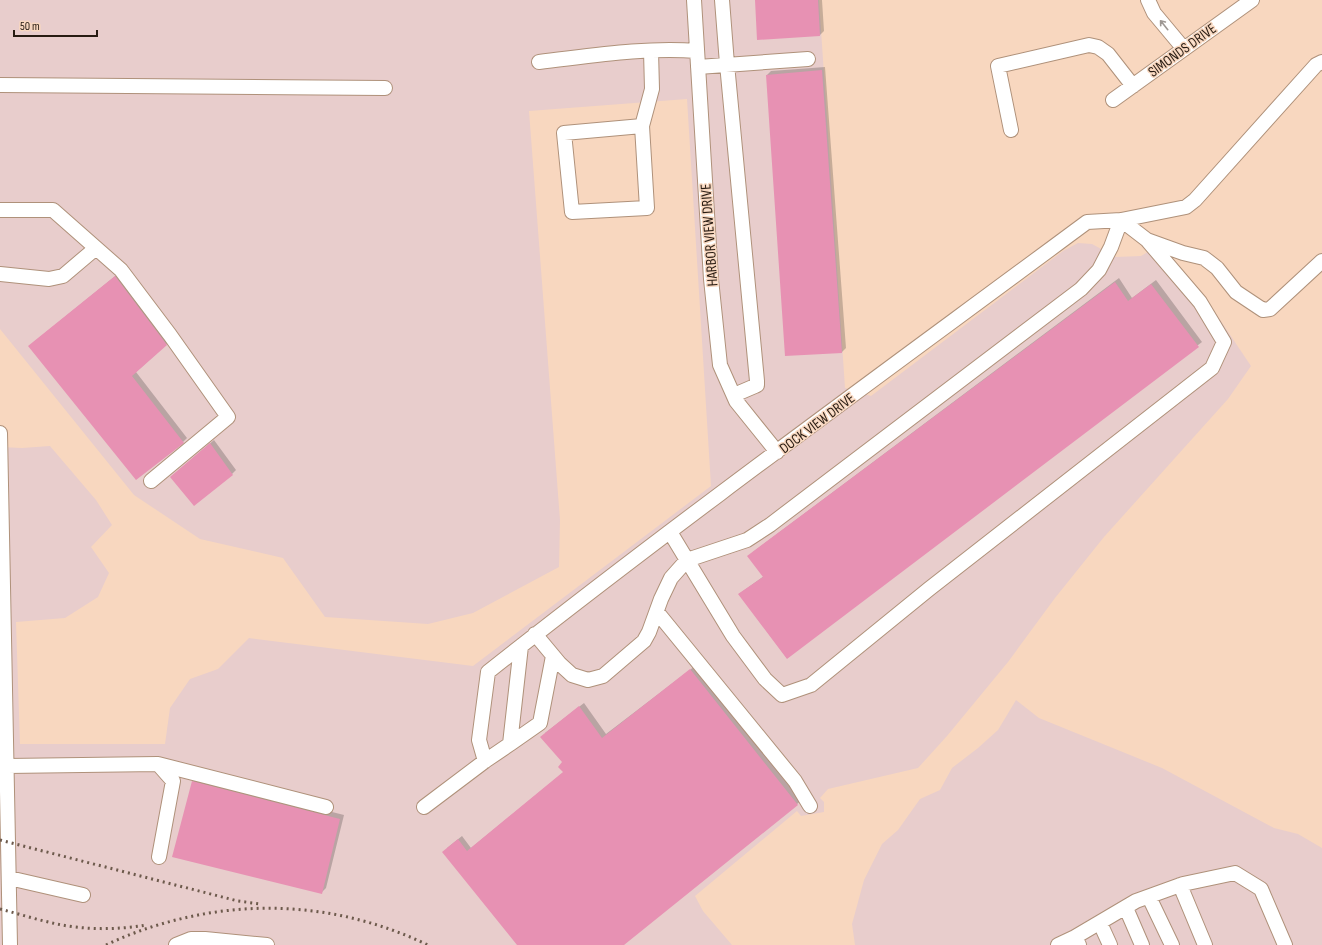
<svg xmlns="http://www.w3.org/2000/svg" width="1322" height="945" viewBox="0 0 1322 945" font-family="'Sofia Sans Condensed',sans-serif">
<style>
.industrial{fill:#e8cdcc}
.shadow{fill:#0003}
.building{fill:#e791b3}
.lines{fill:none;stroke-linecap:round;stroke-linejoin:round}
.minor-casing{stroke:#af917a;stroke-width:16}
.minor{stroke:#fff;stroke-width:14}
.rail{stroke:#6d5a4c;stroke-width:3;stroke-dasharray:2 4;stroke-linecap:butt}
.oneway{stroke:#9e9894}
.labels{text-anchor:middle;stroke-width:3;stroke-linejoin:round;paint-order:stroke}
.street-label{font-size:15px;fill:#271b12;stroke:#f8d7bf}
</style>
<rect width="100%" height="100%" fill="#f8d7bf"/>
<path class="industrial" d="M 0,0 L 819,0 L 845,388 L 871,396 L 1063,251 L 1078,243 L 1092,244 L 1116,257 L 1141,256 L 1161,244 L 1204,296 L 1251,366 L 1228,399 L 1104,537 L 1055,598 L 1008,662 L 947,736 L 918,768 L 828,789 L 820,798 L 824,802 L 824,812 L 801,816 L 797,811 L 695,896 L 703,911 L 732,945 L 0,945 L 0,447 L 22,448 L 50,446 L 96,500 L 112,525 L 91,547 L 109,573 L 98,597 L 65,618 L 16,622 L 20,744 L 165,744 L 170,708 L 190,679 L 218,669 L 249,638 L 473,666 L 711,486 L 687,99 L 529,111 L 560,520 L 559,567 L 473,613 L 428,624 L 325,617 L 283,558 L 200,539 L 134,495 L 0,329 Z
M 1016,700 L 1039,718 L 1162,768 L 1274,828 L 1298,834 L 1322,848 L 1322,945 L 855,945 L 852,924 L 864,880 L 882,844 L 898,830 L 920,799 L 940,790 L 952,768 L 978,748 L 998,730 Z"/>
<path class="shadow" d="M 756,0 L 822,0 L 824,31 L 820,35 Z
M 825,67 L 846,348 L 842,352 L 786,355 L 767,75 L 771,71 Z
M 119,273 L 170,341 L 136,372 L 187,438 L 183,442 L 34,342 Z
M 1119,278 L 1132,298 L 1156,280 L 1202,342 L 787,658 L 739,594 L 764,576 L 753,552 Z
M 214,440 L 236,470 L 232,474 L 171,477 Z
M 695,666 L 802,800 L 622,945 L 518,945 L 447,848 L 462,836 L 471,848 L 564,772 L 564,762 L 545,733 L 584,703 L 606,734 Z
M 197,778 L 344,815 L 326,888 L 322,892 L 193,782 Z"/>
<path class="building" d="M 755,0 L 818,0 L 820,36 L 757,40 Z
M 822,70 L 842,353 L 785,356 L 766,75 Z
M 115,276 L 167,345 L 132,376 L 184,443 L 136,480 L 28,346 Z
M 1115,282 L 1128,301 L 1151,284 L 1199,347 L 787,659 L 738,594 L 763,577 L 747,556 Z
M 210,443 L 233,475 L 194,506 L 170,477 Z
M 690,669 L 798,805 L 624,945 L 517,945 L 442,852 L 458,839 L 467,851 L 563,772 L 558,767 L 562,762 L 540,737 L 579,706 L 602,738 Z
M 192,781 L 340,819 L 322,894 L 172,857 Z"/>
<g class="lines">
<g class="minor-casing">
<path id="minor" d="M 694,0 L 711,279 L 720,365 L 736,401 L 777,452
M 722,0 L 727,64 L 757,381 L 757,385 L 755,386 L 734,395
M 1148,0 L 1154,13 L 1184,49
M 539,62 C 591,56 644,47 697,51
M 698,67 L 808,59
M 0,85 L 385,88
M 1113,100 L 1252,0
M 642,126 L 564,133 L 572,212 L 647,208 L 642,126 L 652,89 L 651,51
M 1011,130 L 998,66 L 1089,45 L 1098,47 L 1108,54 L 1133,86
M 0,210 L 53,210 L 121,270 L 170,335 L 228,417 L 151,481
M 1121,220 L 1147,240 L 1183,253 L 1204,258 L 1217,268 L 1236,292 L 1263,310 L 1270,309 L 1322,261
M 0,274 L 49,279 L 63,276 L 96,248
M 0,433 L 10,945
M 670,532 L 733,636 L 765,679 L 782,695 L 811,685 L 929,589 L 1212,368 L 1224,342 L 1200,302 L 1147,240
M 657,612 L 795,781 L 810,806
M 535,634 L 560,664 L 572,675 L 588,680 L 603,676 L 644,641 L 649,632 L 661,599 L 671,578 L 687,560 L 747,540 L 770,525 L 1081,289 L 1099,270 L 1111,247 L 1121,220
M 510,744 L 540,723 L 553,656
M 485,761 L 479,740 L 488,672 C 684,517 886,371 1087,222 L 1121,220 L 1186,207 L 1195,200 L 1316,65 L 1322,62
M 158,764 L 173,781 L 159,857
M 7,766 L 158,764 L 326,807
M 424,807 L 485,761 L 510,744 L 521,646
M 9,878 L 83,895
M 1180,885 L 1205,945
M 1149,897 L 1172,945
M 1126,908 L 1142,945
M 1100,923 L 1110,945
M 1075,937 L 1136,901 L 1183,884 L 1235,873 L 1261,889 L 1285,945
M 176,945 L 191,939 L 205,939 L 267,945
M 1058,945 L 1075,937 L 1079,945"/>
</g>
<use href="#minor" class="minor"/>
<path class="rail" d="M 0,840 L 238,901 L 260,904
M 0,909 C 19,914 38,920 57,924 C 85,930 118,930 146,925
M 106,945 C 127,935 149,927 172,921 C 259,898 346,906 428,945"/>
</g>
<defs><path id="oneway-shaft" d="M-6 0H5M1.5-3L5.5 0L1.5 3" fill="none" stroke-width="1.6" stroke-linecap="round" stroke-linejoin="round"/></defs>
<use class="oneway" href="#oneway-shaft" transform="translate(1164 25) rotate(-129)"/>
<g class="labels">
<g class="street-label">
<text transform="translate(1182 50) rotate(-36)" y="5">SIMONDS DRIVE</text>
<text transform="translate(709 235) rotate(-94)" y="5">HARBOR VIEW DRIVE</text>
<text transform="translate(817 423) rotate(-37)" y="5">DOCK VIEW DRIVE</text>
</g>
</g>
<path d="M14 30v6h83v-6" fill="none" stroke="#271b12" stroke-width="2"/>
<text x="20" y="30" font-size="12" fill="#271b12" stroke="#f8d7bf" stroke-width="3" paint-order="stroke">50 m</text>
</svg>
